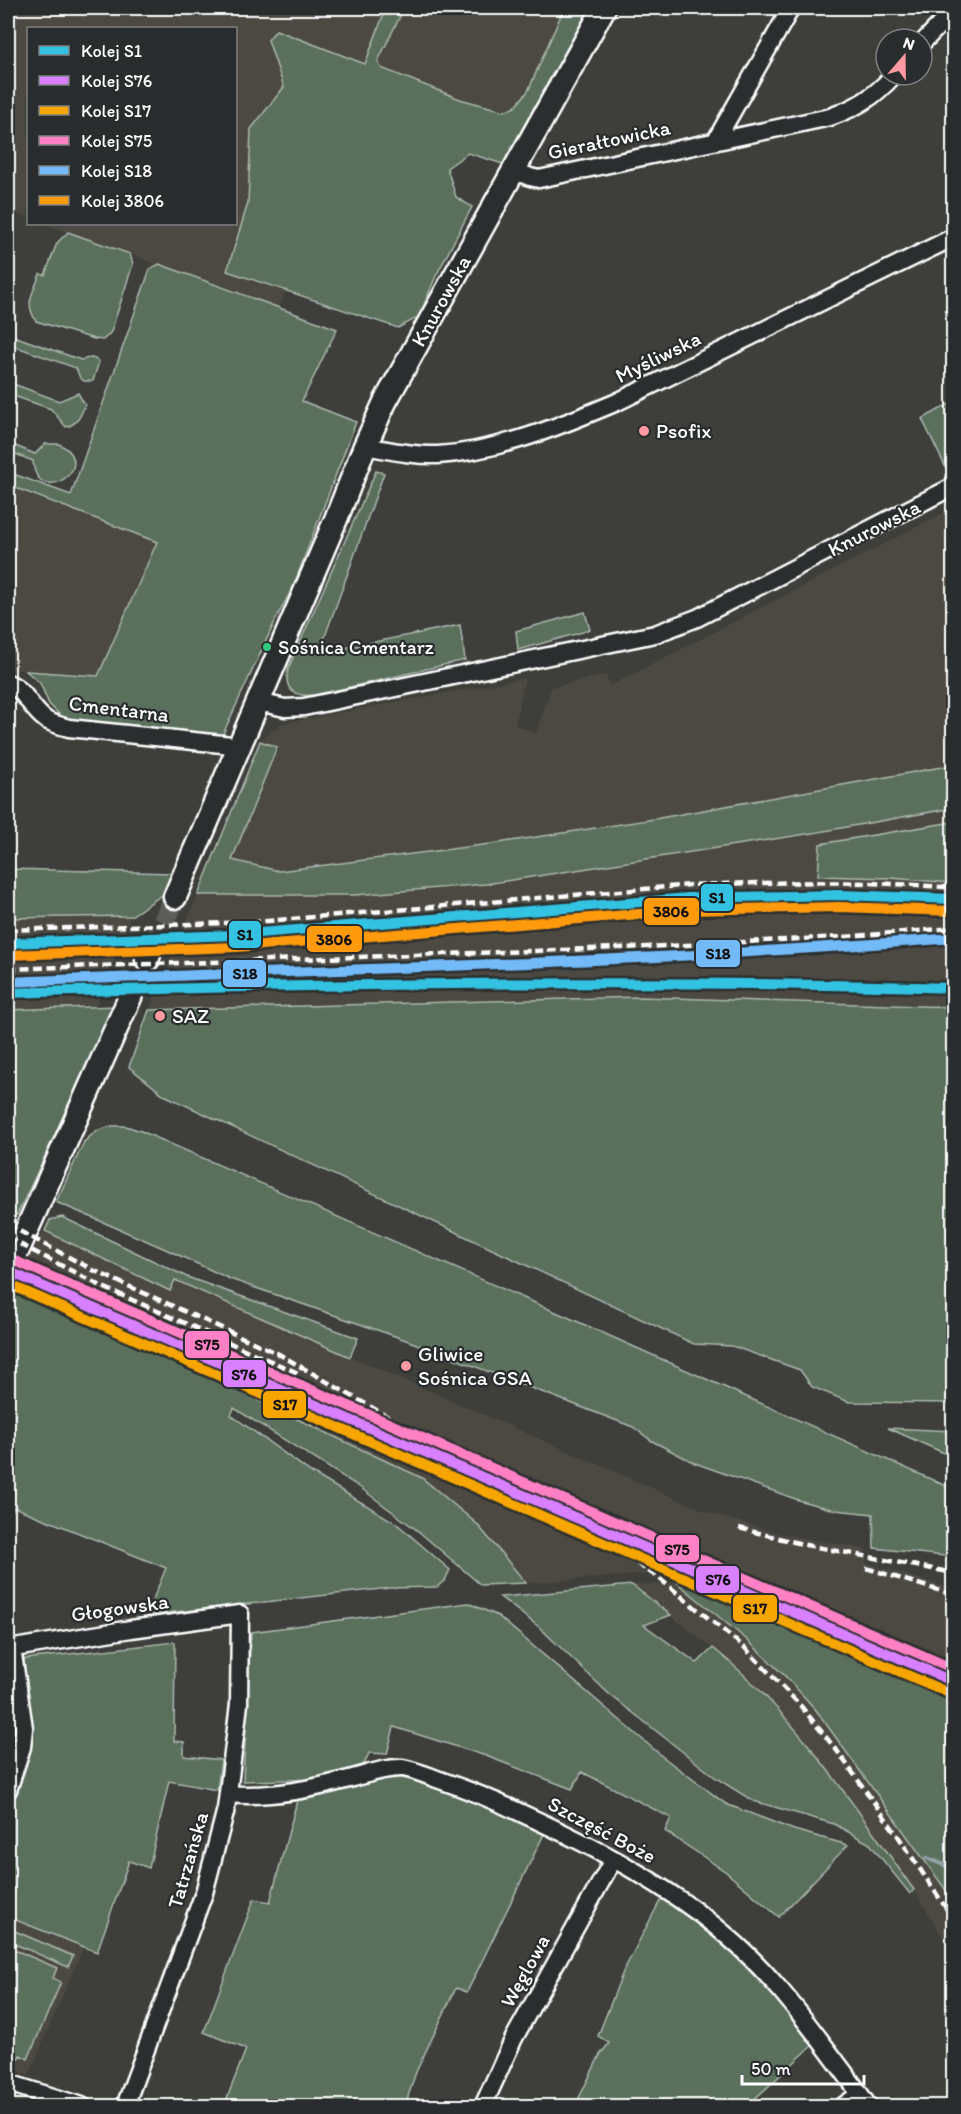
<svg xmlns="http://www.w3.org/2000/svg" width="961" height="2114" viewBox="0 0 961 2114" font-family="Itim,sans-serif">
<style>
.built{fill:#4c4942}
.green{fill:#5a705c;stroke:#acb8ae;stroke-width:1.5}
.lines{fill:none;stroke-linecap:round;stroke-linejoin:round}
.stream{stroke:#92a2a7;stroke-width:4.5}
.secondary-tunnel{stroke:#5b5b58;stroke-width:22;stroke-dasharray:22 11;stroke-linecap:butt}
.street-casing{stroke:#fff;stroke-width:21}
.secondary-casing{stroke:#fff;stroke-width:27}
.street{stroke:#2a2d2e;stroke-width:16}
.secondary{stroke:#2a2d2e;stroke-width:22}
.rail{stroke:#fff;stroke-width:4.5;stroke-dasharray:9 4.5;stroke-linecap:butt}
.rail-1-casing{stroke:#2a2d2e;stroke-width:15}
.rail-2-casing{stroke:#2a2d2e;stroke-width:15}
.rail-3-casing{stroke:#2a2d2e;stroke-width:15}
.rail-4-casing{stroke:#2a2d2e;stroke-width:15}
.rail-5-casing{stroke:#2a2d2e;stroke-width:15}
.rail-6-casing{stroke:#2a2d2e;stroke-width:15}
.rail-1{stroke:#33c2e2;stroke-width:10}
.rail-2{stroke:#d880ff;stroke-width:10}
.rail-3{stroke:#f7a600;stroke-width:10}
.rail-4{stroke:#ff80c5;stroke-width:10}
.rail-5{stroke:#73baf8;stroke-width:10}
.rail-6{stroke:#ff9a0d;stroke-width:10}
.poi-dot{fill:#ff9aa2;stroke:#2a2d2e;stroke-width:2}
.bus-dot{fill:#33ca7d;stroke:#2a2d2e;stroke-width:2}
.labels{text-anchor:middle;stroke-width:4.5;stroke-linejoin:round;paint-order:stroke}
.bus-label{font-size:20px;fill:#fff;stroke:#2a2d2e;text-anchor:start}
.street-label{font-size:21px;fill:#fff;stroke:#2a2d2e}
.poi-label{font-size:21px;fill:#fff;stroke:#2a2d2e;text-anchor:start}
.line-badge{stroke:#2a2d2e;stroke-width:2}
.pale-badge-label{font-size:16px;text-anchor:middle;font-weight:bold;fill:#111}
</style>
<rect width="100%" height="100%" fill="#3e3e3a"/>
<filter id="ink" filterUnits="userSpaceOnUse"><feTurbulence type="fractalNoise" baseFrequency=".0167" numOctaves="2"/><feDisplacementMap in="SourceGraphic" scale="12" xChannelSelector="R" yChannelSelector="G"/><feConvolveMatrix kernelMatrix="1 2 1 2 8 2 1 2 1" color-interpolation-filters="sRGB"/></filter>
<g filter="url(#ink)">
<path class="built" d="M 8,8 L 585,8 L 518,127 L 362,74 L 279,308 L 45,224 L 236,224 L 236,28 L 28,28 L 28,218 L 8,210 Z
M 8,485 L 157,542 L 98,676 L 8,669 Z
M 953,508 L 953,765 L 654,819 L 498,843 L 279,871 L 232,860 L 277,747 L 260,741 L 271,731 L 284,723 L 525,678 L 515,725 L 536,733 L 551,687 L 606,675 L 610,686 Z
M 953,808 L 953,822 L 820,844 L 818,876 L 890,878 L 953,883 L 953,1006 L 641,997 L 149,1010 L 198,895 L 355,895 L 486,884 L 813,833 Z
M 131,916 L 96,1007 L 8,1010 L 8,918 Z
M 45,1231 L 170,1291 L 175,1280 L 710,1513 L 781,1534 L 866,1549 L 866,1563 L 953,1589 L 953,1687 L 672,1564 L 665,1573 L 526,1583 L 477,1524 L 422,1478 L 62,1308 L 14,1282 L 18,1271 L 22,1273 L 24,1270 L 34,1245 Z
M 678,1583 L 746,1639 L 787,1678 L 816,1710 L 953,1900 L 953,1954 L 914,1890 L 841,1787 L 768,1699 L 727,1660 L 632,1585 Z
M 8,1917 L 83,1948 L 29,2075 L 8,2069 Z"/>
<path class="green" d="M 386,8 L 404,8 L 378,61 L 381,68 L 460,99 L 504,111 L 515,107 L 528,91 L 564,8 L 590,8 L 503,164 L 468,153 L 447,168 L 456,197 L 472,207 L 435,278 L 419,317 L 398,328 L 227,271 L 248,203 L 251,129 L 284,87 L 268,40 L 276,30 L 365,64 Z
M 68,232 L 130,254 L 133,264 L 111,332 L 103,340 L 94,339 L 36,321 C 24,302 33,294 40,274 L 45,275 L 57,243 Z
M 159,264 L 337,329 L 302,401 L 356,422 L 293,587 L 277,617 L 222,736 L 65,720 L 49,704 L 40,683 L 26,671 L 98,676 L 157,542 L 8,485 L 8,472 L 71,495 L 150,269 Z
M 8,334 L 81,360 C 89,358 93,356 99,362 L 93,381 L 84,381 L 80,378 L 76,368 L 8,344 Z
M 8,382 L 59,401 L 78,393 L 85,405 C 81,415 78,424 66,427 L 51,409 L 8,394 Z
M 953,402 L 953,471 L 949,474 L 922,419 Z
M 8,443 L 35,454 L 45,444 L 59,444 C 103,466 36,510 33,461 L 8,451 Z
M 376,471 L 384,473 L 319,653 L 460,625 L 465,660 L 316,695 C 296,697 283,692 288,669 Z
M 585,612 L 590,630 L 518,650 L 516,631 Z
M 260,741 L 277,747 L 232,860 L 279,871 L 498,843 L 654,819 L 953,765 L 953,808 L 813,833 L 486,884 L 355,895 L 198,895 Z
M 953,822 L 953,883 L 890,878 L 818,876 L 820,844 Z
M 8,869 L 174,873 L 168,891 L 131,916 L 8,918 Z
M 641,997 L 953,1007 L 953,1403 L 849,1402 L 812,1387 L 800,1370 L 732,1346 L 694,1344 L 164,1095 L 129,1067 L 149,1010 Z
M 116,1006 L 17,1215 L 8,1208 L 8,1010 Z
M 111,1126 L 126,1126 L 141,1131 L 565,1316 L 953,1489 L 953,1557 L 874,1548 L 873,1514 L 835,1510 L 801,1501 L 695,1463 L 652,1441 L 633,1427 L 406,1340 L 230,1279 L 161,1247 L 56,1202 L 84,1142 L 96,1131 Z
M 62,1217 L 187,1277 L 358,1338 L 350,1357 L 175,1280 L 170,1291 L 45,1231 L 50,1220 Z
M 14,1282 L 62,1308 L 422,1478 L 477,1524 L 526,1583 L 481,1585 L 418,1531 L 358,1486 L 234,1408 L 231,1415 L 312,1473 L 396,1523 L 450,1570 L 445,1580 L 437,1587 L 390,1588 L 149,1615 L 151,1604 L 166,1568 L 14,1507 L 8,1522 L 8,1296 Z
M 888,1428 L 953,1431 L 953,1457 Z
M 672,1564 L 953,1687 L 953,1900 L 816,1710 L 787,1678 L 746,1639 L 665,1573 Z
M 632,1585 L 671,1615 L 644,1625 L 697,1663 L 713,1648 C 793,1711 855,1807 914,1890 L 910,1894 L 870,1844 L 834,1824 L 753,1801 L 716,1778 L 609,1694 L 539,1627 L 500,1597 Z
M 468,1603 L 498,1616 L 663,1757 L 726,1804 L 794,1830 L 848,1845 L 779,1917 L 726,1872 L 665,1831 L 671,1818 L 582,1772 L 572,1789 L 486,1756 L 394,1727 L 387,1754 L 369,1753 L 362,1769 L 320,1779 L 243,1781 L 251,1632 Z
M 175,1642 L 174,1741 L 184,1742 L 184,1756 L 221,1760 L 217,1790 L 169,1781 L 149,1868 L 129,1861 L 97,1952 L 8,1917 L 8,1805 L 15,1787 L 31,1723 L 23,1665 L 25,1659 Z
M 393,1776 L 431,1784 L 518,1820 L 544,1834 L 467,1992 L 456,1988 L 416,2072 L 405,2106 L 224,2106 L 246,2049 L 204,2032 L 254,1899 L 270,1902 L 298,1797 Z
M 662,1897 C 693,1916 723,1939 749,1965 C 773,1989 792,2018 813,2045 L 747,2106 L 575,2106 L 600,2055 L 609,2043 L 598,2036 L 623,1972 Z
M 8,1928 L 73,1956 L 68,1967 L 8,1941 Z
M 8,1947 L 57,1968 L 53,1978 L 61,1982 L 28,2059 L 20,2055 L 15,2067 L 8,2063 Z"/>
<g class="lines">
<path class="stream" d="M 927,1858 L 954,1869"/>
<path class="secondary-tunnel" d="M 150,952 L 175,897
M 131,995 L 147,960"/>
<g class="street-casing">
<path id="street" d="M 922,43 L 954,10
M 716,140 L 791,8
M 513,170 L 530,177 L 539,179 L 830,117 C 858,107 874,97 894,75
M 365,446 C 388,450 414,456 438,455 C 500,451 560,426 617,402 L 954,237
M 8,683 C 26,690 30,709 46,720 C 53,724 61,726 69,728 L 241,746
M 258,702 L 285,708 L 304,707 L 655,634 L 697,618 L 954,486
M 8,1649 L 131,1629 L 240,1614 L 239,1704 L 226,1809 L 204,1893 L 125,2106
M 8,1790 L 22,1747 L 24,1728 L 12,1648
M 229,1794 C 268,1798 308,1790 345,1780 C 363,1776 384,1767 403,1768 C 414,1770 426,1775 437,1779 C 466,1789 494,1800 521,1813 C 593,1846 667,1884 727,1936 C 765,1968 796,2008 826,2048 C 840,2067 855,2086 868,2106
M 8,2083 L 82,2106
M 483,2106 L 514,2038 L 613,1860
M 843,2106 L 860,2094"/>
</g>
<g class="secondary-casing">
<path id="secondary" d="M 175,897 L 336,519 L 365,446 L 385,402 L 604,8
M 147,960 L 150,952
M 8,1272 L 131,995"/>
</g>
<use href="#street" class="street"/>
<use href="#secondary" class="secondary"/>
<path class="rail" d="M 8,930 L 255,922 L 691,885 C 778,882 866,880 954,888
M 8,969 L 647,947 L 843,937 L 954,928
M 8,1225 L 95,1271 L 277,1353 L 604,1541 L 660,1579 L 744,1647 L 800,1705 L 838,1752 L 898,1836 L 954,1920
M 8,1238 L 103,1287 L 298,1373
M 739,1528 L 806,1545 L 954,1573
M 866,1568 L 954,1595"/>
<g class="rail-1-casing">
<path id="rail-1" d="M 8,943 L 236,935 L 688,898 L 840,895 L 954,899
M 8,993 C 323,984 638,979 954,988"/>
</g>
<g class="rail-2-casing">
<path id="rail-2" d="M 8,1271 L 954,1682"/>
</g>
<g class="rail-3-casing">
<path id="rail-3" d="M 8,1284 L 949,1693"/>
</g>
<g class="rail-4-casing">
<path id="rail-4" d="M 13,1260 L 954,1669"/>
</g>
<g class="rail-5-casing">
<path id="rail-5" d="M 8,982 C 323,970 639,963 954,938"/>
</g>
<g class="rail-6-casing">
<path id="rail-6" d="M 8,955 L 237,947 L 689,910 L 840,907 L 953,911"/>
</g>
<use href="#rail-1" class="rail-1"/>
<use href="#rail-2" class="rail-2"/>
<use href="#rail-3" class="rail-3"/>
<use href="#rail-4" class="rail-4"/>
<use href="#rail-5" class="rail-5"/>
<use href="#rail-6" class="rail-6"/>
</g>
</g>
<g class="poi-dot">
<circle cx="644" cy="431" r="6"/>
<circle cx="160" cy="1016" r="6"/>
<circle cx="406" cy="1366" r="6"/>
</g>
<circle class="bus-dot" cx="267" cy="647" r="5"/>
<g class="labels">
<g class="bus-label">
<text x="278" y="654">Sośnica Cmentarz</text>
</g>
<g class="street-label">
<text transform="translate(609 140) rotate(-12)" y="7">Gierałtowicka</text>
<text transform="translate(441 301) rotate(-61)" y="7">Knurowska</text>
<text transform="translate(658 357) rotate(-26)" y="7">Myśliwska</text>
<text transform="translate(874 528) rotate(-27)" y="7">Knurowska</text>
<text transform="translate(119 709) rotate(7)" y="7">Cmentarna</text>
<text transform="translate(120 1608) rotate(-8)" y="7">Głogowska</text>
<text transform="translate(602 1830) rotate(28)" y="7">Szczęść Boże</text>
<text transform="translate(188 1860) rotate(-74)" y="7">Tatrzańska</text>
<text transform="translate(525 1971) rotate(-61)" y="7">Węglowa</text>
</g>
<g class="poi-label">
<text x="656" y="438">Psofix</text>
<text x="172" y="1023">SAZ</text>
<text x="418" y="1361">Gliwice<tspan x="418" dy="24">Sośnica GSA</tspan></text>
</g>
</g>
<g class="line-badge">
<rect x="700" y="883" width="34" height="29" rx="6" fill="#33c2e2"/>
<rect x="643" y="897" width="57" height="29" rx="6" fill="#ff9a0d"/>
<rect x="228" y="920" width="34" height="29" rx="6" fill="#33c2e2"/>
<rect x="306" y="925" width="57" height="28" rx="6" fill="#ff9a0d"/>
<rect x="695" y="939" width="46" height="29" rx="6" fill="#73baf8"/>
<rect x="222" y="959" width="45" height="29" rx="6" fill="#73baf8"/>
<rect x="184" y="1330" width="46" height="29" rx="6" fill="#ff80c5"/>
<rect x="222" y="1359" width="45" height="29" rx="6" fill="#d880ff"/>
<rect x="262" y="1390" width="45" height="29" rx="6" fill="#f7a600"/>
<rect x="655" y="1534" width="45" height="29" rx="6" fill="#ff80c5"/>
<rect x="695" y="1565" width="45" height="29" rx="6" fill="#d880ff"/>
<rect x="732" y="1594" width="46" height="29" rx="6" fill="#f7a600"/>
</g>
<g class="pale-badge-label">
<text x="717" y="903">S1</text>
<text x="671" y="917">3806</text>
<text x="245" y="940">S1</text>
<text x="334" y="945">3806</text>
<text x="718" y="959">S18</text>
<text x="245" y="979">S18</text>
<text x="207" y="1350">S75</text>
<text x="244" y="1380">S76</text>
<text x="285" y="1410">S17</text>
<text x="677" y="1555">S75</text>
<text x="718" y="1585">S76</text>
<text x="755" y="1614">S17</text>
</g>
<rect width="961" height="2114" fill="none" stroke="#2a2d2e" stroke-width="30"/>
<rect x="15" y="15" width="931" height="2084" fill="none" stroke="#fff" stroke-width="2" filter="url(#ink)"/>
<rect x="27" y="27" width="210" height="198" fill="#2a2d2e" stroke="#7f8182" stroke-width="1.5"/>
<rect x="39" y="46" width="30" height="9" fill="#33c2e2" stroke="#7f8182" stroke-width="1.5"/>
<text x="81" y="57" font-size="18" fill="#ffffff">Kolej S1</text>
<rect x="39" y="76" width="30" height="9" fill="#d880ff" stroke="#7f8182" stroke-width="1.5"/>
<text x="81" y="87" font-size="18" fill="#ffffff">Kolej S76</text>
<rect x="39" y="106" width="30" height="9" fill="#f7a600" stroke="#7f8182" stroke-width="1.5"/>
<text x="81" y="117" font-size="18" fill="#ffffff">Kolej S17</text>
<rect x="39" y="136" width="30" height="9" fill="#ff80c5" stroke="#7f8182" stroke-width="1.5"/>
<text x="81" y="147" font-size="18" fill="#ffffff">Kolej S75</text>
<rect x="39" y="166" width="30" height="9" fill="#73baf8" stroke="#7f8182" stroke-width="1.5"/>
<text x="81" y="177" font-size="18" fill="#ffffff">Kolej S18</text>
<rect x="39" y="196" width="30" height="9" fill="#ff9a0d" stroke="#7f8182" stroke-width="1.5"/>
<text x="81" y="207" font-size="18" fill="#ffffff">Kolej 3806</text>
<g transform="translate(904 57) rotate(20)"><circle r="28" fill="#2a2d2e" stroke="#7f8182" stroke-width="1.5"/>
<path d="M0-4.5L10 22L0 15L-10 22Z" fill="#ff9aa2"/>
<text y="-9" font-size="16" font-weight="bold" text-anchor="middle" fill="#ffffff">N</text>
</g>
<path d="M742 2075v9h122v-9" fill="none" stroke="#ffffff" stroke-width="3"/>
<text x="751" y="2075" font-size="18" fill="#ffffff" stroke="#2a2d2e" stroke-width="4.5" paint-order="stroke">50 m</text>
</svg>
